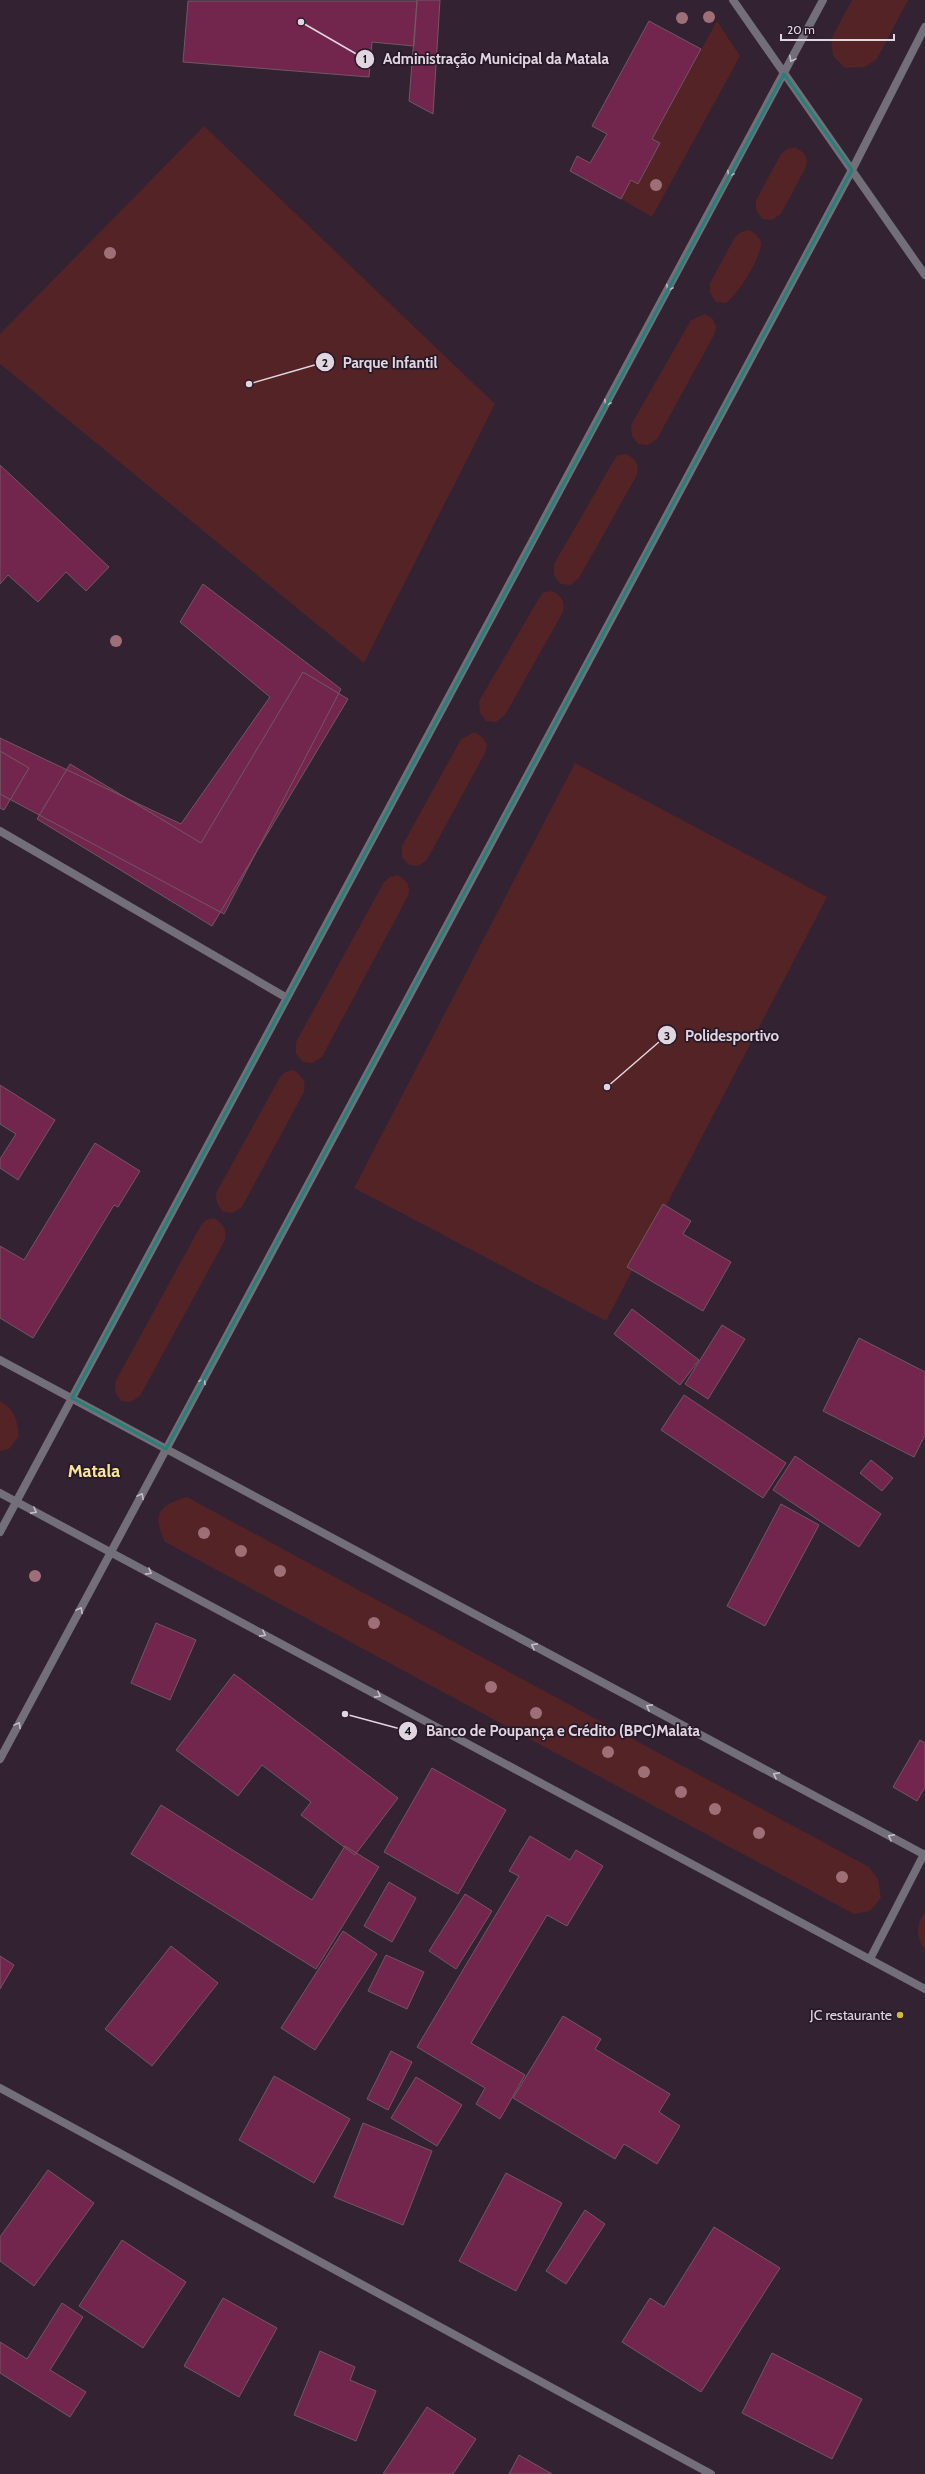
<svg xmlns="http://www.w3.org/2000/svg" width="925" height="2474" viewBox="0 0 925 2474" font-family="Cabin,sans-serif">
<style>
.green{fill:#532326}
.building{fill:#72264d;stroke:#715862}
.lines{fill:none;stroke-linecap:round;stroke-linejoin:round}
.minor{stroke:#726f79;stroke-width:8}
.tree{fill:#9f6f77}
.oneway{stroke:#c4bcc6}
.marked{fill:none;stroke:#248079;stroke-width:3;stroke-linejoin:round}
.poi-dot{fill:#d5b534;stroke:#281928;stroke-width:1.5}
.labels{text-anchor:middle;stroke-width:3.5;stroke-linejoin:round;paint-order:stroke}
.poi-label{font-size:14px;fill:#e0d6e0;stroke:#281928;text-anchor:end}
.district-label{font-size:18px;font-weight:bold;fill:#f9e496;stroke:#281928}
.leader{fill:none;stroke:#e0d6e0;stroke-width:1.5}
.callout-dot{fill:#e0d6e0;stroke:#281928;stroke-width:1.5}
.mark-label{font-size:12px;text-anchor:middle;font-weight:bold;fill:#111}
.callout-label{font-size:15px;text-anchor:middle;font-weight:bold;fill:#e0d6e0;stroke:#281928;stroke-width:3.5;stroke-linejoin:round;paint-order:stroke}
</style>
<rect width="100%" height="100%" fill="#322232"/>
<path class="green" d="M 852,0 L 908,0 L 877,59 L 865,67 L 845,68 L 833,56 L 831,39 Z
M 717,21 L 740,56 L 652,217 L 621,199 L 631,180 L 638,184 L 660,143 L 652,139 Z
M 204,126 L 495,404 L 364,663 L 0,364 L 0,334 Z
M 795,147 L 804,153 L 807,161 L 805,169 L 781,214 L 772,220 L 762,219 L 756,210 L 756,200 L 781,154 L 787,149 Z
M 750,230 C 755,234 761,238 761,244 C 761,258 737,296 726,303 L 716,302 L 710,293 L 710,283 L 735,237 L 741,232 Z
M 705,314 L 713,319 L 716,327 L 714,335 L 657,439 L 648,445 L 638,444 L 632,436 L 631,425 L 691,320 Z
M 627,454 C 636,460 639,464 637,475 L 579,578 L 570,585 L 561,584 L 554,576 L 554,564 L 614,460 L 618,455 Z
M 553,591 C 562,597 565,601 563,612 L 505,715 L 496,722 L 486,721 L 480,713 L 479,701 L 539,598 L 544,592 Z
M 475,732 L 483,738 L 487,745 L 485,753 L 427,860 L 418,866 L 409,865 L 402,857 L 402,846 L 461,739 Z
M 575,763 L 827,897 L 606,1321 L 354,1188 Z
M 398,875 C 407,881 411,885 408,896 L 322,1057 L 312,1063 L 303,1062 L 296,1054 L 296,1042 L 384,882 L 390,877 Z
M 294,1070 C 303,1077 306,1081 304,1092 L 242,1207 L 233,1213 L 223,1212 L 217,1203 L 216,1193 L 280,1077 L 285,1072 Z
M 214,1218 C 223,1224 227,1229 225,1240 L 140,1396 L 131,1402 L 121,1401 L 115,1392 L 115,1382 L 201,1225 L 206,1220 Z
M 0,1401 C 15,1409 17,1420 19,1436 L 9,1449 L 0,1451 Z
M 187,1497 L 869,1867 L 878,1879 L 881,1898 L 870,1911 L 854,1914 L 165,1542 C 152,1515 158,1505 187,1497 Z
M 925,1912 L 925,1950 C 916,1937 915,1925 925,1912 Z"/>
<path class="building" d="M 440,0 L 433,114 L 409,101 L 417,0 Z
M 188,1 L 417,1 L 414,46 L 372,42 L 369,77 L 183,62 Z
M 649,21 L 701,49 L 652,139 L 660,143 L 638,184 L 631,180 L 621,199 L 570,171 L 577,156 L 590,163 L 607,134 L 592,126 Z
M 0,465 L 109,567 L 86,591 L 66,572 L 38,602 L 8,575 L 0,584 Z
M 203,584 L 341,689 L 224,914 L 0,794 L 0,738 L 181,824 L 270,697 L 180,622 Z
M 303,672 L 348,699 L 212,926 L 37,819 L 70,764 L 201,843 Z
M 0,751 L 29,768 L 4,810 L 0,808 Z
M 0,1085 L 55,1120 L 18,1180 L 0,1168 L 0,1159 L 16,1134 L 0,1124 Z
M 95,1143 L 140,1171 L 118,1207 L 114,1205 L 33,1338 L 0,1318 L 0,1246 L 24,1260 Z
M 663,1204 L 691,1221 L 683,1234 L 731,1262 L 703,1311 L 627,1267 Z
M 632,1309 L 699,1360 L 680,1385 L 614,1334 Z
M 722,1325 L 745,1339 L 708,1399 L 685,1384 Z
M 859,1338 L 925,1372 L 925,1435 L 914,1457 L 823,1411 Z
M 684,1395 L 786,1463 L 763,1498 L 661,1430 Z
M 795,1456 L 881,1514 L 859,1547 L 773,1490 Z
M 871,1460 L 893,1478 L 882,1491 L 860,1473 Z
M 781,1504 L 819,1525 L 765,1626 L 727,1606 Z
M 156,1623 L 196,1640 L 170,1700 L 131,1683 Z
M 234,1674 L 398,1798 L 355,1855 L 301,1815 L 311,1802 L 262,1765 L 238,1796 L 176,1750 Z
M 920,1740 L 925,1743 L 925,1787 L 917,1801 L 893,1787 Z
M 432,1768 L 506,1810 L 458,1894 L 384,1852 Z
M 161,1805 L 312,1900 L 345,1846 L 379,1867 L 316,1969 L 131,1854 Z
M 530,1836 L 570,1860 L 576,1850 L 603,1866 L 567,1926 L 547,1915 L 471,2043 L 525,2075 L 500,2119 L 476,2104 L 485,2088 L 417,2047 L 519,1876 L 509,1871 Z
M 389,1882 L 416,1898 L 392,1942 L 364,1926 Z
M 465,1894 L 492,1911 L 456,1969 L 429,1951 Z
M 343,1931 L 377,1954 L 315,2050 L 281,2028 Z
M 171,1946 L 218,1983 L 152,2066 L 105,2029 Z
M 386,1955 L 424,1972 L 407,2009 L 368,1991 Z
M 0,1956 L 14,1965 L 0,1989 Z
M 563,2016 L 601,2039 L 595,2049 L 670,2094 L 659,2112 L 680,2126 L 657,2164 L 624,2144 L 615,2159 L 513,2098 Z
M 391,2051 L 412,2062 L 388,2110 L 367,2099 Z
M 274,2076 L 350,2119 L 314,2183 L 239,2140 Z
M 416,2077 L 462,2105 L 437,2146 L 391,2118 Z
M 363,2123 L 432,2151 L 403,2225 L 334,2197 Z
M 48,2170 L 94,2203 L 34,2286 L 0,2261 L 0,2237 Z
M 506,2173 L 562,2203 L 516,2291 L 459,2261 Z
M 585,2210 L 605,2224 L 566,2284 L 546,2271 Z
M 714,2227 L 780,2268 L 701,2392 L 622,2342 L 650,2298 L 664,2307 Z
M 122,2240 L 186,2282 L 143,2348 L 79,2306 Z
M 223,2298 L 277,2328 L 239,2397 L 184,2366 Z
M 62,2303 L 83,2317 L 50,2370 L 86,2392 L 70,2417 L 0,2373 L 0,2342 L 27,2359 Z
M 320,2351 L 355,2367 L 350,2380 L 376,2391 L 356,2441 L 294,2415 Z
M 772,2353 L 862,2399 L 832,2459 L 742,2413 Z
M 427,2407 L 476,2439 L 453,2474 L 383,2474 Z
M 519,2455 L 552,2474 L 509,2474 Z"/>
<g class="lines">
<path class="minor" d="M 733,0 L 925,275
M 0,831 L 287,998
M 0,1360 L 925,1855
M 0,1493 L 925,1989
M 0,1532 L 823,0
M 0,1759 L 852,170 L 925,27
M 870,1959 L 924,1854
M 0,2088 L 711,2474"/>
</g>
<g class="tree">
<circle cx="709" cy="17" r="6"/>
<circle cx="682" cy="18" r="6"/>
<circle cx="656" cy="185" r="6"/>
<circle cx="110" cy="253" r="6"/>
<circle cx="116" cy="641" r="6"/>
<circle cx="204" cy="1533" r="6"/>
<circle cx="241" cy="1551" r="6"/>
<circle cx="280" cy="1571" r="6"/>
<circle cx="35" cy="1576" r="6"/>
<circle cx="374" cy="1623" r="6"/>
<circle cx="491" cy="1687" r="6"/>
<circle cx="536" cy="1713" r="6"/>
<circle cx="608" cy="1752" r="6"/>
<circle cx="644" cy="1772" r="6"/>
<circle cx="681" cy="1792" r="6"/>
<circle cx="715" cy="1809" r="6"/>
<circle cx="759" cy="1833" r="6"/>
<circle cx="842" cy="1877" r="6"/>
</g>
<defs><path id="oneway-chevron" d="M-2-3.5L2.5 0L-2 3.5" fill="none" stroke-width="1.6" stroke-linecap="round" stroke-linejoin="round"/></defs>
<g class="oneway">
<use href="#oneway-chevron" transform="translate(792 59) rotate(118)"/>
<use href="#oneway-chevron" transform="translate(730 174) rotate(118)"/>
<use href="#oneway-chevron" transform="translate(669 288) rotate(118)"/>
<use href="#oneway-chevron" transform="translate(607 403) rotate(118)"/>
<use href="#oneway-chevron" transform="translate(203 1381) rotate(-62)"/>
<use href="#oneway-chevron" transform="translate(141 1496) rotate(-62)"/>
<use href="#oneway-chevron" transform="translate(34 1511) rotate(28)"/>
<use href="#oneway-chevron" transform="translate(149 1572) rotate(29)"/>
<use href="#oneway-chevron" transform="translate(80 1610) rotate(-62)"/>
<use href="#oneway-chevron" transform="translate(263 1634) rotate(28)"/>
<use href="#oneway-chevron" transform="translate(534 1646) rotate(-152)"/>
<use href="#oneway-chevron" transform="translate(378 1695) rotate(28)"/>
<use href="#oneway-chevron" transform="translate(649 1707) rotate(-152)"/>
<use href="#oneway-chevron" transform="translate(18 1725) rotate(-62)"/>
<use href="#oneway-chevron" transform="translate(776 1775) rotate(-152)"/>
<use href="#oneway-chevron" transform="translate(891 1837) rotate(-152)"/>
</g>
<path class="marked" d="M 784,74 L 852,170 L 166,1449 L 72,1398 Z"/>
<circle class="poi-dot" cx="900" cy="2015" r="4"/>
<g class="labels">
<g class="poi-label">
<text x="892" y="2020">JC restaurante</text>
</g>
<g class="district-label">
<text x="94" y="1477">Matala</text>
</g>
</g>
<path class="leader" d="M301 22L365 59M249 384L325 362M607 1087L667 1035M345 1714L408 1731"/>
<g class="callout-dot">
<circle cx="301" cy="22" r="4"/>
<circle cx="249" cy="384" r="4"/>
<circle cx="607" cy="1087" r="4"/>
<circle cx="345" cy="1714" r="4"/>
<circle cx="365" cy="59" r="10"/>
<circle cx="325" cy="362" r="10"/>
<circle cx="667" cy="1035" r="10"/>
<circle cx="408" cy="1731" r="10"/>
</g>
<g class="mark-label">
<text x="365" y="63">1</text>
<text x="325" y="367">2</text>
<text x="667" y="1040">3</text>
<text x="408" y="1735">4</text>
</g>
<g class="callout-label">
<text x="496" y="64">Administração Municipal da Matala</text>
<text x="390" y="368">Parque Infantil</text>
<text x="732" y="1041">Polidesportivo</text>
<text x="563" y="1736">Banco de Poupança e Crédito (BPC)Malata</text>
</g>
<path d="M781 34v6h113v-6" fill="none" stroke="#e0d6e0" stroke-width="2"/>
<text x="787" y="34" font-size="12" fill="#e0d6e0" stroke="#281928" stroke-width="3" paint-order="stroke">20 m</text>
</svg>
